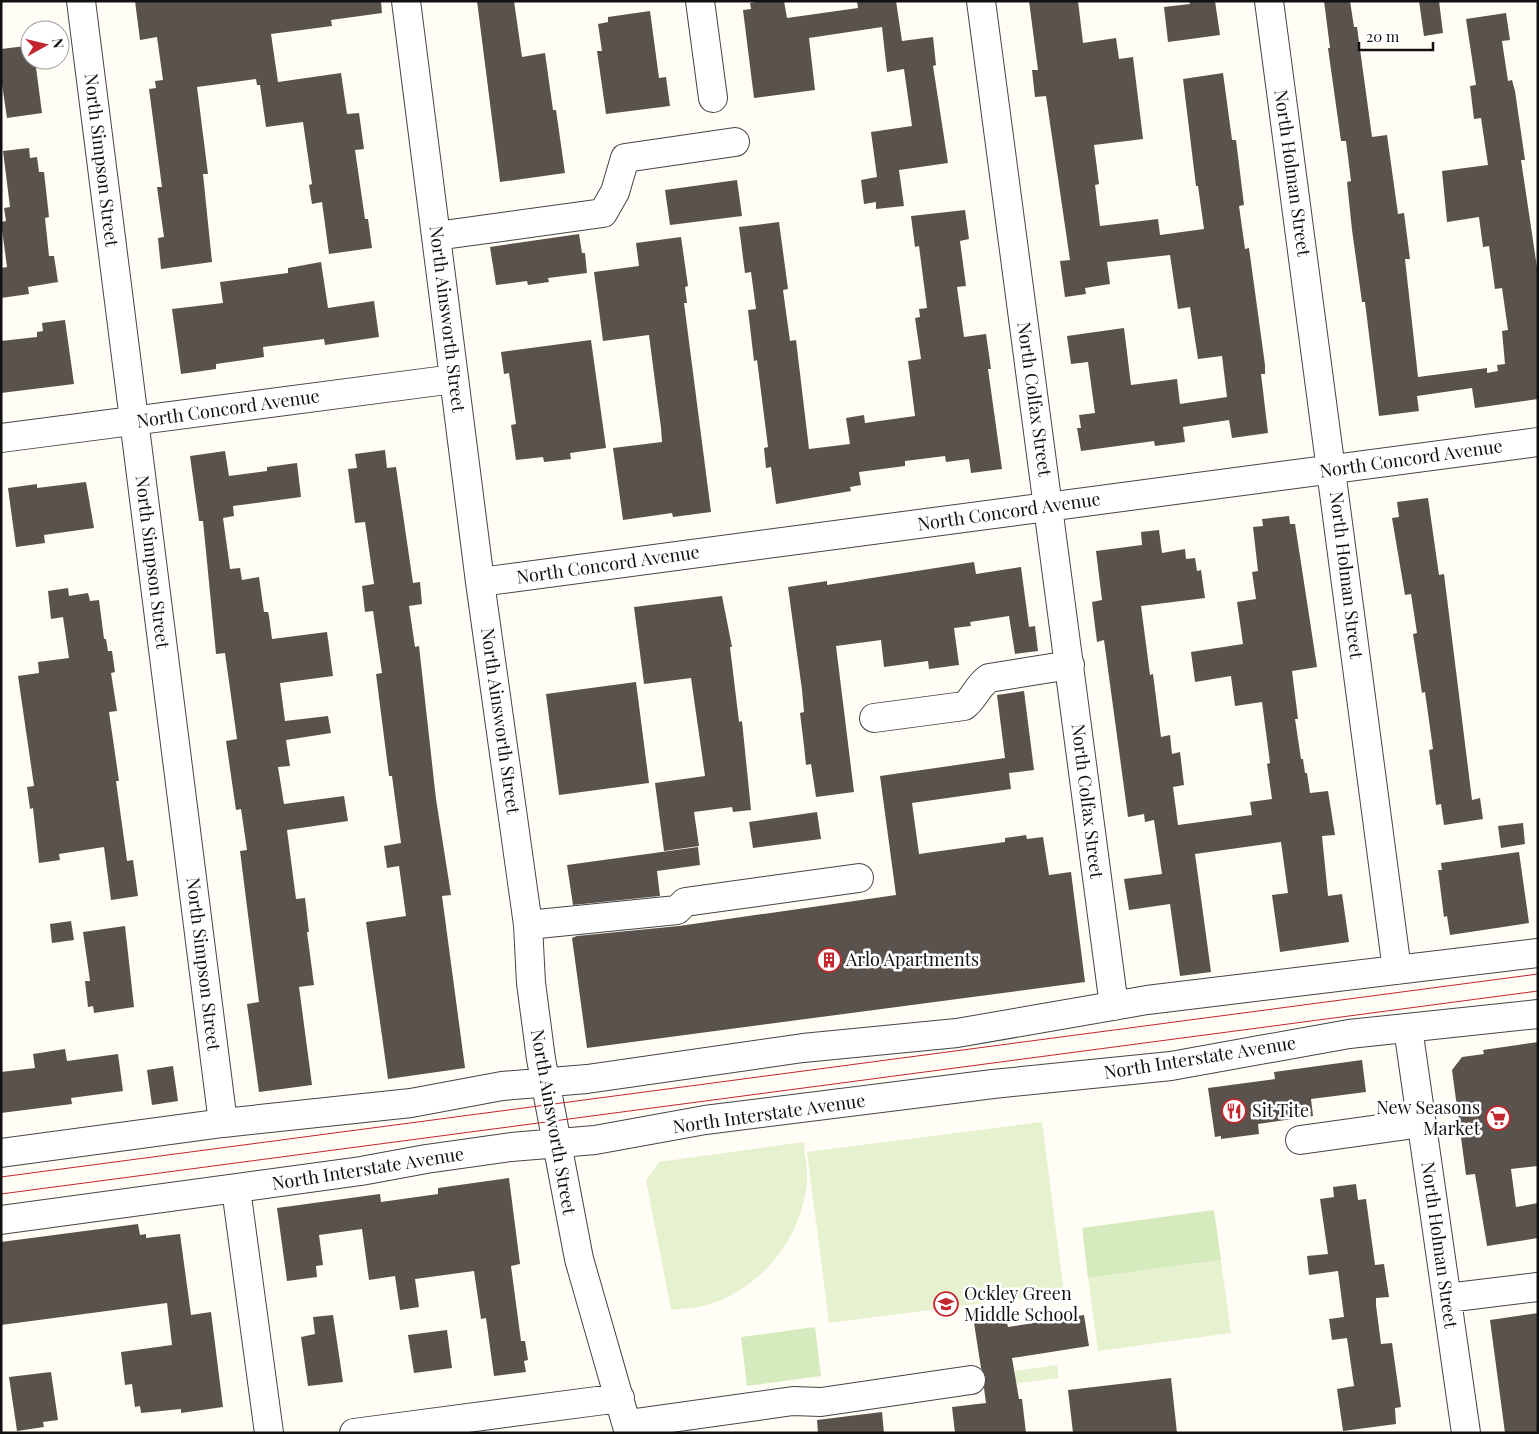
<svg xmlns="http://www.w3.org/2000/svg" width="1539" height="1434" viewBox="0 0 1539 1434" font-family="'Playfair Display',serif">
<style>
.green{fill:#d5ebbd}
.pitch{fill:#e6f2cf}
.building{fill:#5a524d}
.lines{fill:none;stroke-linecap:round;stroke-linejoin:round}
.minor-casing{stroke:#444;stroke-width:30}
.minor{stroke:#fff;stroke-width:28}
.tram{stroke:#c4262e;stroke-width:1}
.labels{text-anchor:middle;stroke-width:5;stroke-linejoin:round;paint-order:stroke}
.street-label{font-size:18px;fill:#111;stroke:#fff}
.poi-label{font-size:18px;fill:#111;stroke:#fff;text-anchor:start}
</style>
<rect width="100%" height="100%" fill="#fffdf5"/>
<path class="green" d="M 1214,1210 L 1221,1260 L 1088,1278 L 1082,1228 Z
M 815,1327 L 821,1376 L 747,1386 L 741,1337 Z"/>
<path class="pitch" d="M 1042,1122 L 1064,1293 L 829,1323 L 807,1152 Z
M 804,1142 C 805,1156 808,1171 807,1184 C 800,1239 765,1284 713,1303 C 700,1308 684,1308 671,1310 L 646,1180 L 659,1162 Z
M 1221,1260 L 1231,1333 L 1098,1351 L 1088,1278 Z
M 1057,1365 L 1059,1378 L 945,1393 L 943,1381 Z"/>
<path class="building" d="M 135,1 L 381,1 L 382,13 L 331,20 L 332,26 L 271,34 L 278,82 L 341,73 L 347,114 L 359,113 L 364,149 L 355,150 L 365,219 L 368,219 L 372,248 L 329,254 L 322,202 L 312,204 L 309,185 L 312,184 L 303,122 L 266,127 L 260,85 L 257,85 L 256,79 L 197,87 L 208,174 L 203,174 L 212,262 L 161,269 L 158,238 L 164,237 L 157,187 L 162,187 L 149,89 L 156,88 L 155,81 L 163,80 L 157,37 L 140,40 Z
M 477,1 L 514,1 L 522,57 L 545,53 L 553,110 L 556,110 L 565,173 L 500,182 Z
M 762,1 L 784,1 L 787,18 L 858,8 L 857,1 L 896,1 L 902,41 L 933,37 L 936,65 L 933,66 L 948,163 L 899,170 L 904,206 L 876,209 L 876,202 L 864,204 L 861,180 L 877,177 L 871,132 L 912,126 L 904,69 L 887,72 L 882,27 L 809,38 L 815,90 L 754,98 L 743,10 L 751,9 L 750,3 Z
M 1029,1 L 1078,1 L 1083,43 L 1116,38 L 1119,59 L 1133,57 L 1143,139 L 1094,145 L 1099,184 L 1095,185 L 1100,226 L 1158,219 L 1160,235 L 1204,229 L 1198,186 L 1196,186 L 1183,79 L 1223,73 L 1232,140 L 1236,140 L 1244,205 L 1239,206 L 1245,249 L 1249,248 L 1265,365 L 1265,374 L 1261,374 L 1268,433 L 1232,438 L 1229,420 L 1183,427 L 1185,442 L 1155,446 L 1154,441 L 1081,451 L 1077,428 L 1081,428 L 1079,415 L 1095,413 L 1088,362 L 1071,364 L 1067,336 L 1124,328 L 1131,385 L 1177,379 L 1180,404 L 1227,397 L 1222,356 L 1198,359 L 1190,307 L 1178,309 L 1170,255 L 1107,262 L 1110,284 L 1085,288 L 1086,294 L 1065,297 L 1060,261 L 1070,260 L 1046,96 L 1035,97 L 1032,70 L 1038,70 Z
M 1189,1 L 1215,1 L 1220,35 L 1168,42 L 1164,7 L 1190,4 Z
M 1324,1 L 1350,1 L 1354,27 L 1357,27 L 1372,137 L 1387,135 L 1398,214 L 1404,213 L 1410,259 L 1405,259 L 1418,377 L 1487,368 L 1487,373 L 1498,371 L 1497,365 L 1505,364 L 1502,331 L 1508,330 L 1502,288 L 1495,289 L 1489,246 L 1483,247 L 1479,217 L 1447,222 L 1442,171 L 1488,165 L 1481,118 L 1474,119 L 1470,86 L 1476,85 L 1466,19 L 1506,13 L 1510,40 L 1502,41 L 1508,81 L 1512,80 L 1515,91 L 1525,160 L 1521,160 L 1538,274 L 1538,399 L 1475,408 L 1472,388 L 1417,396 L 1419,411 L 1379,416 L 1365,302 L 1362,302 L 1352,230 L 1347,182 L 1351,181 L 1346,141 L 1341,141 L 1328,48 L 1330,48 Z
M 1419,1 L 1439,1 L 1443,33 L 1424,36 Z
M 650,11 L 659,78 L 666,77 L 670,106 L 606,114 L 597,51 L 602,51 L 598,24 L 608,22 L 608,17 Z
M 26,46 L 27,53 L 30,53 L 30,60 L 35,60 L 42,113 L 7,118 L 1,78 L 1,49 Z
M 29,148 L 30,158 L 37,157 L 39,172 L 44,172 L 49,217 L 45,218 L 49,256 L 54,256 L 58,282 L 28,287 L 29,294 L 1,298 L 1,268 L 7,267 L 1,222 L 6,221 L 4,208 L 10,207 L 3,151 Z
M 737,180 L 742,216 L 670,225 L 665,190 Z
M 965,210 L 969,239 L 960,241 L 966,286 L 957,287 L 964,337 L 986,334 L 991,369 L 988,369 L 1002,469 L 971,473 L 969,459 L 946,462 L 945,456 L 905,461 L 905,466 L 859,472 L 861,485 L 850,487 L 851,491 L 776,504 L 771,467 L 766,468 L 764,448 L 768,447 L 757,360 L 754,361 L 748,310 L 756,309 L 751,272 L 745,273 L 739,227 L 779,222 L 788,289 L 783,290 L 790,341 L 796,340 L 809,449 L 850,444 L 846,418 L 864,415 L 865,423 L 915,416 L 908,361 L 921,359 L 915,318 L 920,317 L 919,309 L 927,308 L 919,246 L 915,247 L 911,216 Z
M 579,234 L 582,253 L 585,253 L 587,273 L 548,278 L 549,282 L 528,285 L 527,281 L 496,285 L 490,247 Z
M 681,237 L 688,286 L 685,287 L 687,303 L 684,303 L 711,512 L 673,517 L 672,513 L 623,520 L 613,448 L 662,442 L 661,428 L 649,335 L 603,341 L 594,272 L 639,266 L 636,243 Z
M 321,262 L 328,308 L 374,301 L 379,337 L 325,345 L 324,339 L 263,347 L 264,357 L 216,364 L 216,369 L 181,374 L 172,309 L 223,303 L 220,282 L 288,273 L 288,268 Z
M 65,320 L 74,384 L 1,393 L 1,341 L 37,337 L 37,332 L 43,331 L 42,323 Z
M 591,340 L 606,448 L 570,453 L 571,459 L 544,462 L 543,457 L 516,460 L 511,425 L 516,424 L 509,373 L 504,374 L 501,352 Z
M 385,450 L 387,468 L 396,467 L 413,583 L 420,582 L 422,604 L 409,606 L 415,647 L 419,646 L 436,799 L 451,895 L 442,896 L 465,1068 L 388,1079 L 366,922 L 406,916 L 399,866 L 387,868 L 384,846 L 401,843 L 392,776 L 389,776 L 376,674 L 382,673 L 373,611 L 365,612 L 362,586 L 374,584 L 365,522 L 355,523 L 348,469 L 357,468 L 355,454 Z
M 225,451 L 229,476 L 267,471 L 267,467 L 297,463 L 301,497 L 233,506 L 234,516 L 223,518 L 230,569 L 240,568 L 242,580 L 259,577 L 264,612 L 268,612 L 269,616 L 272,639 L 327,632 L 333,676 L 280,683 L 285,721 L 328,716 L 331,733 L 286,740 L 290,766 L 278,767 L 284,804 L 344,796 L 348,821 L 287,830 L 296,899 L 305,898 L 309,932 L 307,932 L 314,985 L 299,987 L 312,1085 L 259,1092 L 247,1004 L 259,1002 L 240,851 L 247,850 L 241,809 L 236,810 L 226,741 L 237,739 L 225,653 L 216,654 L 203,521 L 199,521 L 190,456 Z
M 86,482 L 94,528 L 44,535 L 45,543 L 16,547 L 8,488 L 37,484 L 37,488 Z
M 1428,498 L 1439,575 L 1444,574 L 1472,800 L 1480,798 L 1483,819 L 1444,825 L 1441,804 L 1436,805 L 1429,750 L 1433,749 L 1425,692 L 1422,693 L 1413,634 L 1417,633 L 1411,594 L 1405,595 L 1392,518 L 1399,517 L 1397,502 Z
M 1289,516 L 1290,524 L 1295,524 L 1317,667 L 1292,671 L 1298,719 L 1295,719 L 1301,759 L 1303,759 L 1305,773 L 1307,773 L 1310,793 L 1328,791 L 1335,835 L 1322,836 L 1328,896 L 1342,894 L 1349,942 L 1280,952 L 1272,895 L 1288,893 L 1281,842 L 1195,854 L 1211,972 L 1180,976 L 1170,904 L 1129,910 L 1124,879 L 1162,874 L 1154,820 L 1145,822 L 1144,814 L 1128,817 L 1104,640 L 1097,642 L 1092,602 L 1102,600 L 1096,551 L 1142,545 L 1141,532 L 1159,530 L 1162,553 L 1185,549 L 1186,559 L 1195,558 L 1197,571 L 1201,570 L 1205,598 L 1141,606 L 1150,675 L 1153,674 L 1161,737 L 1170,735 L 1172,754 L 1180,752 L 1184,785 L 1173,787 L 1178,825 L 1252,815 L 1250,802 L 1272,799 L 1267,764 L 1270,763 L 1262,702 L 1235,706 L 1231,676 L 1195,682 L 1191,652 L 1243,644 L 1237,602 L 1256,599 L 1252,572 L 1258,571 L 1253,527 L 1263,526 L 1262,519 Z
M 974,562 L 976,574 L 1021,567 L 1029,627 L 1035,626 L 1038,651 L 1015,654 L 1009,616 L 970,622 L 971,626 L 954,628 L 959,665 L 929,669 L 928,661 L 884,667 L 881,640 L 836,646 L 854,792 L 816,797 L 811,764 L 806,765 L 804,746 L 800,713 L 804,712 L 802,690 L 788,587 L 827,581 L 827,585 Z
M 68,588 L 69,596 L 88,593 L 90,601 L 99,600 L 104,639 L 106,639 L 108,651 L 112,651 L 115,672 L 111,673 L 117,711 L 109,712 L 119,781 L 116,781 L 127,861 L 133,860 L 138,896 L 111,900 L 104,847 L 59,854 L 60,860 L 39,863 L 33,808 L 30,809 L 27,787 L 34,786 L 18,676 L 39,673 L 38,662 L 69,658 L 63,617 L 51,619 L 48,591 Z
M 722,596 L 732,647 L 730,647 L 739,722 L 742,721 L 751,810 L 733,812 L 732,807 L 694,812 L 699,846 L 664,851 L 655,783 L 705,776 L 691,678 L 644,684 L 634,607 Z
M 636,682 L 649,783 L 559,795 L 546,694 Z
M 1024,691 L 1034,770 L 1009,773 L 1011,789 L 912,803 L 919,854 L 1005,842 L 1005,838 L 1026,835 L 1027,839 L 1043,837 L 1049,875 L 1071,872 L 1085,982 L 587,1048 L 572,938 L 577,936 L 679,926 L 896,895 L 880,776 L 1005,758 L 997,695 Z
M 817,812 L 821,839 L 753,848 L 749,822 Z
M 1523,823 L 1525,844 L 1501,848 L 1498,826 Z
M 698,847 L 700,865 L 657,871 L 660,896 L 573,905 L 567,865 Z
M 1519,852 L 1529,923 L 1450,935 L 1447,916 L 1444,917 L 1438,870 L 1442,870 L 1441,863 Z
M 71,921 L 74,940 L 52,943 L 50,924 Z
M 125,926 L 134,1007 L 94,1013 L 93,1006 L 88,1007 L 85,981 L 90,981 L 83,932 Z
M 1538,1042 L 1538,1166 L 1511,1169 L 1516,1207 L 1538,1203 L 1538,1238 L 1487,1246 L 1475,1174 L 1466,1175 L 1452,1070 L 1462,1057 L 1484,1054 L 1483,1050 Z
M 65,1049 L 67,1061 L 118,1054 L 123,1091 L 71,1098 L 72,1104 L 1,1113 L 1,1072 L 35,1068 L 33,1054 Z
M 1362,1060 L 1366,1092 L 1311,1099 L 1313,1116 L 1258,1124 L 1259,1134 L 1221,1139 L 1221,1136 L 1215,1137 L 1208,1088 L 1275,1079 L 1274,1072 Z
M 173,1066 L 178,1101 L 152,1105 L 147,1070 Z
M 509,1178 L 520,1264 L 511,1266 L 521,1341 L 525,1341 L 528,1360 L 524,1361 L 526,1372 L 494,1376 L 486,1318 L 481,1319 L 474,1271 L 415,1279 L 419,1307 L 400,1310 L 395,1276 L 369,1280 L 362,1229 L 319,1235 L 323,1265 L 316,1266 L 317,1277 L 287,1281 L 277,1208 L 380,1194 L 381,1202 L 438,1194 L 438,1188 Z
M 1356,1184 L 1358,1200 L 1366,1199 L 1375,1265 L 1384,1264 L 1389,1297 L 1376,1298 L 1376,1305 L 1381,1344 L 1392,1343 L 1401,1407 L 1395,1408 L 1396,1424 L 1343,1431 L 1337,1389 L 1354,1386 L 1347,1338 L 1332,1340 L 1329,1319 L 1344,1317 L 1338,1271 L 1309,1275 L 1307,1256 L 1328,1254 L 1320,1199 L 1334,1197 L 1333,1187 Z
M 138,1224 L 140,1235 L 146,1234 L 146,1238 L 180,1234 L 191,1315 L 211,1312 L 223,1407 L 181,1413 L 181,1409 L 141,1413 L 140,1406 L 135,1407 L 132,1384 L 125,1385 L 121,1352 L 172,1345 L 167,1303 L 1,1325 L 1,1242 Z
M 1538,1313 L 1538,1433 L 1505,1433 L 1490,1320 Z
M 333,1315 L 343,1382 L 308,1386 L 301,1337 L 315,1334 L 313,1317 Z
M 1084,1315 L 1089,1346 L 1012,1358 L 1019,1399 L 1022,1399 L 1026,1433 L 955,1433 L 952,1407 L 986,1403 L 984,1388 L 986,1377 L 981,1368 L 974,1323 L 1006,1319 L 1008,1327 Z
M 447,1330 L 452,1368 L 414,1373 L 408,1335 Z
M 51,1372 L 58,1420 L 43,1422 L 44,1427 L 17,1431 L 9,1377 Z
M 1171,1378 L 1177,1433 L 1073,1433 L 1068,1390 Z
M 882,1412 L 884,1433 L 818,1433 L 817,1420 Z"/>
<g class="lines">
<g class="minor-casing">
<path id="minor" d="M 81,1 L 223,1123
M 406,1 L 480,582 L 528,925 L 531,983 L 541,1059 L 579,1259 L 629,1433
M 700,1 L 713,98
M 981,1 L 1114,1006
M 1269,1 L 1397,970
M 436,236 L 603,213 L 615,192 L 625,158 L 735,142
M 1,438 L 454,379
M 480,582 L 1538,442
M 874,718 L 964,706 C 975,698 977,686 989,678 L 1070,665
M 528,925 L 677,910 L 685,902 L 859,878
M 1408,1028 L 1466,1433
M 1300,1140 L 1422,1123
M 1,1153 L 223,1123 L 411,1103 L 502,1086 L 587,1079 L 803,1048 L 957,1033 L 1147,1000 L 1538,953
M 236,1189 L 269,1433
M 1,1220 L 361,1171 L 426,1159 L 511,1147 L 595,1140 L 705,1120 L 993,1084 L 1171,1066 L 1349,1034 L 1538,1014
M 1447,1298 L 1538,1287
M 628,1424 L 793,1401 L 821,1402 L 971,1380
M 354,1433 L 620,1398"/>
</g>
<use href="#minor" class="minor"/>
<path class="tram" d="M 1,1177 L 1538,974
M 1,1194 L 1538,991"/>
</g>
<defs>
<g id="building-ring" transform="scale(1.25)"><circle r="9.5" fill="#fff" stroke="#c4262e" stroke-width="1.5"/><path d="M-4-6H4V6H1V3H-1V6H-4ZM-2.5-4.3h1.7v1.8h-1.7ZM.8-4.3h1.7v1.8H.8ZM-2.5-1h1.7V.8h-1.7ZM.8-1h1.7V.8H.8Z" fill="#c4262e"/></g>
<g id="restaurant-ring" transform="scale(1.25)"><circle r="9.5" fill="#fff" stroke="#c4262e" stroke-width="1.5"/><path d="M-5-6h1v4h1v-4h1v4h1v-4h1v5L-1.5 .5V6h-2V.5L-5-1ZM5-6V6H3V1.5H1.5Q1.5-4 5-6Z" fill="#c4262e"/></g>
<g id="supermarket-ring" transform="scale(1.25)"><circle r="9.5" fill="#fff" stroke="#c4262e" stroke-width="1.5"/><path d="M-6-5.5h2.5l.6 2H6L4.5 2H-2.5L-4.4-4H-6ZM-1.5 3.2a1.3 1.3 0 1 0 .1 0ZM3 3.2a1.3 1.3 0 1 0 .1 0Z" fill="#c4262e"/></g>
<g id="school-ring" transform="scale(1.25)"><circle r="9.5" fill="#fff" stroke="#c4262e" stroke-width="1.5"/><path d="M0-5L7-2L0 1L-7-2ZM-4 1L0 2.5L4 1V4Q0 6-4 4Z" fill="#c4262e"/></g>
</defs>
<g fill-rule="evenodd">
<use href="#building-ring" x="829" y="960"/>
<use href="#restaurant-ring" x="1234" y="1111"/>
<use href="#supermarket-ring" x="1498" y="1118"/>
<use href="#school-ring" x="946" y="1304"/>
</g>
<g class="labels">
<g class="street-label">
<text transform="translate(101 160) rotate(83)" y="6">North Simpson Street</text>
<text transform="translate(1292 173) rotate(82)" y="6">North Holman Street</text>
<text transform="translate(447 319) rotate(83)" y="6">North Ainsworth Street</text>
<text transform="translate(1034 399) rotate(82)" y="6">North Colfax Street</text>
<text transform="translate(228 409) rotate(-8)" y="6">North Concord Avenue</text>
<text transform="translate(1411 459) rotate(-8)" y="6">North Concord Avenue</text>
<text transform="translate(1009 512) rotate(-8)" y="6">North Concord Avenue</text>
<text transform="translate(152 562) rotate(83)" y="6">North Simpson Street</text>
<text transform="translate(608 565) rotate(-8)" y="6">North Concord Avenue</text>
<text transform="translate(1346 575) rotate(83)" y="6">North Holman Street</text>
<text transform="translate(500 721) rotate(82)" y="6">North Ainsworth Street</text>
<text transform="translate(1087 801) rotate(83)" y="6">North Colfax Street</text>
<text transform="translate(203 964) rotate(83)" y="6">North Simpson Street</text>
<text transform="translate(1200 1058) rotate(-9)" y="6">North Interstate Avenue</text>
<text transform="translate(769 1114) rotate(-8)" y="6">North Interstate Avenue</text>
<text transform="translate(553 1122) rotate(80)" y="6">North Ainsworth Street</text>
<text transform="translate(368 1169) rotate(-9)" y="6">North Interstate Avenue</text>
<text transform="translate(1439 1245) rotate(82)" y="6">North Holman Street</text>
</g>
<g class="poi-label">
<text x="846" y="966">Arlo Apartments</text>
<text x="1480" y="1114" text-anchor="end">New Seasons<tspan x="1480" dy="21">Market</tspan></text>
<text x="1252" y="1117">Sit Tite</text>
<text x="964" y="1300">Ockley Green<tspan x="964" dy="21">Middle School</tspan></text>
</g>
</g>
<rect width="1539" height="1434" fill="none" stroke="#111111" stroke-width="5"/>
<g transform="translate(45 45) rotate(82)"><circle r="24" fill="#ffffff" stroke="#a0a0a0"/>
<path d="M0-4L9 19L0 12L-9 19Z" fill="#c4262e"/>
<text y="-8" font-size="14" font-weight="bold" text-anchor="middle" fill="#111111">N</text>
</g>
<path d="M1359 42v8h74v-8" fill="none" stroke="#111111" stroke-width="2.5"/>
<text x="1366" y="42" font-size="15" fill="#111111" stroke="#ffffff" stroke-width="4" paint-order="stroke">20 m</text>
</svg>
